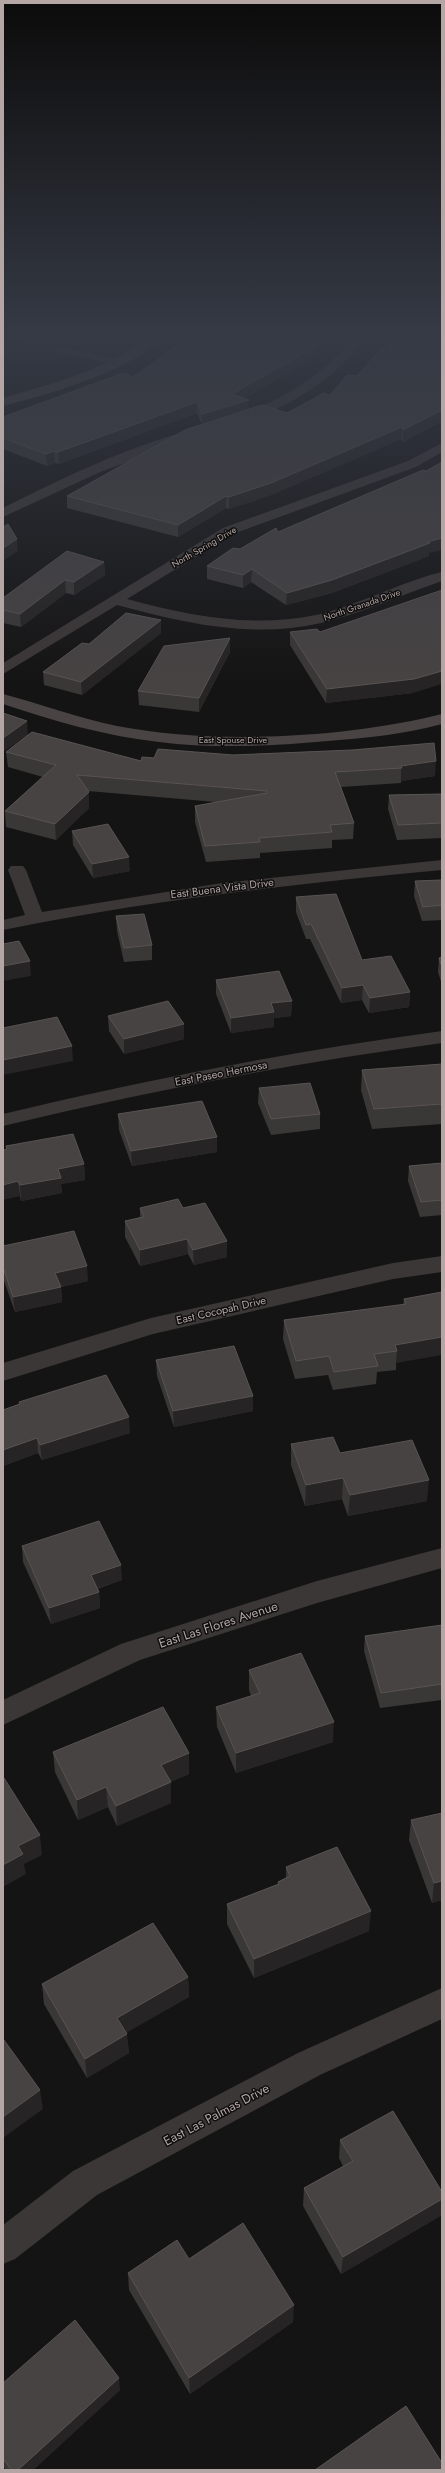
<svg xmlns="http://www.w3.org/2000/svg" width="445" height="2473" viewBox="0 0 445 2473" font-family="Jost,sans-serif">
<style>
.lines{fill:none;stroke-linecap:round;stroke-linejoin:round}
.street{fill:#3c3737;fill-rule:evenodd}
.secondary{fill:#4a4343;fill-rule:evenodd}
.wall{fill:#3a3737}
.shaded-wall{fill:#262424}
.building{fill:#474343;stroke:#595353}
.labels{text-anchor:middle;stroke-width:3;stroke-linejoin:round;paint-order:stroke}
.far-street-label{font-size:9px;fill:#b5a6a6;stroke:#100f0f}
.street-label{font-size:11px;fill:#b5a6a6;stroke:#100f0f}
.near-street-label{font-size:13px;fill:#b5a6a6;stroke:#100f0f}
</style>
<rect width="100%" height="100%" fill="#151414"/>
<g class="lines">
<path class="street" d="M 356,336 L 367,336 C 341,372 301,401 259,416 C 253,419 246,422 239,421 L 237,418 L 239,415 C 286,399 323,374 356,336 Z
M 60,347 L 118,359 L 124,362 L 118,365 L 56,352 L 54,350 Z
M 192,430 L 198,434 L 196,437 L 100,472 L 3,517 L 3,508 C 63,478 126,447 192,430 Z
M 442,443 L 442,452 L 416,467 L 233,534 L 127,599 C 189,616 251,628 316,615 C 357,606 400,582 442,572 L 442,581 C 404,594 359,614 321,623 C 252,639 184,623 117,605 L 3,674 L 3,663 L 223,528 L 408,461 Z
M 442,860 L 442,870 C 294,884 148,900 3,930 L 3,920 L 25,915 L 8,870 L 11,866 L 23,866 L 26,870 L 42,912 L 222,883 Z
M 442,1031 L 442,1043 C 294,1063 148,1091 3,1126 L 3,1114 C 148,1079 294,1051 442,1031 Z
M 442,1256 L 442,1272 L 393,1279 L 153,1334 L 3,1381 L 3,1363 L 151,1318 L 393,1263 Z
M 442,1548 L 442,1568 L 317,1603 L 140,1660 L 3,1725 L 3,1700 L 121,1644 L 317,1581 Z
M 442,1988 L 442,2019 L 320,2075 L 97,2195 L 15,2259 L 3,2264 L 3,2225 L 73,2171 L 298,2053 Z"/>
<path class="secondary" d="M 150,336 L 162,336 C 135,371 45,395 3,406 L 3,398 C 54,383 107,370 150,336 Z
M 3,694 C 41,704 78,718 117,726 C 214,745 346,738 442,714 L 442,724 C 405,734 367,738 328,741 C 272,746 215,749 159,742 C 105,736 54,721 3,704 Z"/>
</g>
<path class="wall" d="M 3,336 L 26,336 L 5,340 L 6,356 L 3,356 Z
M 191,336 L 328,336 L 318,345 L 319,345 L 318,356 L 244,398 L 248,409 L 287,413 L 330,395 L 357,376 L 386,348 L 442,336 L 442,421 L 403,442 L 401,439 L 271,495 L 229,509 L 226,508 L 178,537 L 67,508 L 67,496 L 202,425 L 197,413 L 59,464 L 55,463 L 47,466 L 3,449 L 3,417 L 133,377 Z
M 278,532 L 429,553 L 429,556 L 332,593 L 286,605 L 251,582 L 243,588 L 207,579 L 207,566 L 240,549 Z
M 104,562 L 105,575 L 74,595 L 66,593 L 21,627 L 3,623 L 3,598 Z
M 161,620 L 161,633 L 82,695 L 44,685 L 43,672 Z
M 290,632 L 320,632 L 413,693 L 326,703 L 290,645 Z
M 230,638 L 230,652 L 199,712 L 139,705 L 138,691 Z
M 352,750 L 435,776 L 401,781 L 401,783 L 341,787 L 354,823 L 353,839 L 332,840 L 332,848 L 260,853 L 260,858 L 206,862 L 195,822 L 195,806 L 216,802 L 88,791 L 89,808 L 56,840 L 6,827 L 5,811 L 43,777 L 8,767 L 6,752 L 141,761 L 154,758 Z
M 442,794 L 442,838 L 397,840 L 388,809 L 389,795 Z
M 72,831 L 130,871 L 93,878 L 73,845 Z
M 442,880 L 442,920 L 422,921 L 414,896 L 415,881 Z
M 296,897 L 362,960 L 410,992 L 409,1007 L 369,1013 L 362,1000 L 341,1003 L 310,939 L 306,939 L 296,912 Z
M 116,916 L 152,945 L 152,960 L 124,962 L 117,931 Z
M 442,957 L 442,985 L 438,972 L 439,958 Z
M 216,980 L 292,1001 L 291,1016 L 274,1018 L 274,1027 L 231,1033 L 216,994 Z
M 108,1016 L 184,1039 L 124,1054 L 109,1031 Z
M 442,1064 L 442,1124 L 372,1129 L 361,1090 L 362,1070 Z
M 259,1088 L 320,1114 L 320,1129 L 271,1135 L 258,1103 Z
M 118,1114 L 217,1137 L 217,1152 L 132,1166 L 119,1130 Z
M 6,1146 L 84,1164 L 85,1180 L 61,1184 L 62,1193 L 21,1201 L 7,1149 Z
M 442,1163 L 442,1215 L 420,1217 L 408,1181 L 409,1166 Z
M 140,1208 L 183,1208 L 227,1241 L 227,1257 L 194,1265 L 188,1254 L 140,1266 L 125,1237 L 125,1221 L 140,1217 Z
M 3,1246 L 88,1281 L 61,1287 L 62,1302 L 15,1312 L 3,1278 Z
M 442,1292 L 396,1363 L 396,1370 L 377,1372 L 376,1384 L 333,1390 L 328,1375 L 295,1379 L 283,1339 L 284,1320 L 403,1305 L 404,1299 Z
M 156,1360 L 253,1411 L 174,1427 L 157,1376 Z
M 19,1402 L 130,1433 L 42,1460 L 38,1453 L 3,1466 L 3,1410 L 19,1404 Z
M 291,1444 L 340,1453 L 427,1501 L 348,1516 L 342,1499 L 305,1506 L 291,1465 Z
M 22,1546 L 122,1580 L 97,1589 L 99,1592 L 100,1608 L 51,1624 L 23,1562 Z
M 442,1625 L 442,1700 L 380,1708 L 364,1651 L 365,1636 Z
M 249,1670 L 333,1742 L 236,1773 L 217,1727 L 216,1707 L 251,1696 L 249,1690 Z
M 53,1752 L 189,1753 L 189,1774 L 170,1782 L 171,1803 L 117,1826 L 108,1807 L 78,1820 L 55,1772 Z
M 411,1820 L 442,1900 L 432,1903 L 409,1840 Z
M 286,1867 L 369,1931 L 254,1978 L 227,1924 L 227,1904 L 278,1884 L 278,1882 L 286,1878 Z
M 188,1977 L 189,1997 L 126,2032 L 129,2053 L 87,2078 L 44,2004 L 42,1984 Z
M 340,2140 L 442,2192 L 442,2215 L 341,2274 L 303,2206 L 304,2188 L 343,2166 L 339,2158 Z
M 189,2259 L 293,2322 L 190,2394 L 129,2290 L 128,2273 Z
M 3,2383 L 120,2390 L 33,2470 L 6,2470 L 3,2466 Z"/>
<path class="shaded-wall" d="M 5,336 L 26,336 L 5,340 L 6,356 Z
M 316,336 L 328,336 L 316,346 L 319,345 L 318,356 L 234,404 L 249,400 L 248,411 L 202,425 L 202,414 Z
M 197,402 L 197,413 L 59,464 L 58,452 Z
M 442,410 L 442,421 L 403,442 L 403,430 Z
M 402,427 L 401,439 L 271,495 L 229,509 L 229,497 Z
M 54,451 L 55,463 L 47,466 L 46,454 Z
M 4,473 L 5,485 L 3,486 L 3,474 Z
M 226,496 L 226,508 L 178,537 L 178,525 Z
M 442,538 L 442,550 L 429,553 L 429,556 L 332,593 L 286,605 L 287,593 L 427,542 Z
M 17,539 L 18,551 L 3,561 L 3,548 Z
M 104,562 L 105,575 L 74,595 L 74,582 Z
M 252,569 L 251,582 L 243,588 L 243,575 Z
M 65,580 L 66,593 L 21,627 L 20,614 Z
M 161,620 L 161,633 L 82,695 L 81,682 Z
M 230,638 L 230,652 L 199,712 L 199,698 Z
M 442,671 L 442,684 L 413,693 L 326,703 L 327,689 Z
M 27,721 L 28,735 L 3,752 L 3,738 Z
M 436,761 L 435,776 L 401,781 L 401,766 Z
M 89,792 L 89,808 L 56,840 L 55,824 Z
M 129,857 L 130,871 L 93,878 L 92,864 Z
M 30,961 L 31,976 L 3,981 L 3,966 Z
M 363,985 L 362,1000 L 341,1003 L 342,988 Z
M 410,992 L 409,1007 L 369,1013 L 370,998 Z
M 292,1001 L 291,1016 L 274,1018 L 274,1027 L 231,1033 L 231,1018 L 271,1003 Z
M 184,1024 L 184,1039 L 124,1054 L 124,1039 Z
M 72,1046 L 73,1061 L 3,1075 L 3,1060 Z
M 217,1137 L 217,1152 L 132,1166 L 131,1151 Z
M 84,1164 L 85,1180 L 61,1184 L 62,1193 L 21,1201 L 20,1185 L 58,1169 Z
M 18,1181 L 20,1196 L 3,1200 L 3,1185 Z
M 187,1239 L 188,1254 L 140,1266 L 140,1250 Z
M 227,1241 L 227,1257 L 194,1265 L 193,1250 Z
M 87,1266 L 88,1281 L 61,1287 L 62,1302 L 15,1312 L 13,1297 L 55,1273 Z
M 442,1337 L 442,1355 L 396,1363 L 397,1351 L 395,1345 Z
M 253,1396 L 253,1411 L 174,1427 L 173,1411 Z
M 129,1417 L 130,1433 L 42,1460 L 40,1445 Z
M 37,1438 L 38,1453 L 3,1466 L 3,1450 Z
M 343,1478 L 342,1499 L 305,1506 L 306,1485 Z
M 429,1480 L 427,1501 L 348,1516 L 350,1495 Z
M 121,1565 L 122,1580 L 92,1590 L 91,1575 Z
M 99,1592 L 100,1608 L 51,1624 L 49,1608 Z
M 334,1722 L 333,1742 L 236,1773 L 236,1753 Z
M 189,1753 L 189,1774 L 162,1785 L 161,1765 Z
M 171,1782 L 171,1803 L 117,1826 L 116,1806 Z
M 106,1787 L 108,1807 L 78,1820 L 77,1800 Z
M 40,1835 L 42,1855 L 24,1864 L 26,1874 L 3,1887 L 3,1865 L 18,1846 Z
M 442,1881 L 442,1900 L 432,1903 L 434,1883 Z
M 371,1911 L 369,1931 L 254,1978 L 254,1959 Z
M 188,1977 L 189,1997 L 119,2037 L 117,2018 Z
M 127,2034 L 129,2053 L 87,2078 L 85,2059 Z
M 40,2090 L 43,2109 L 3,2138 L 3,2117 Z
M 442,2199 L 442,2215 L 341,2274 L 343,2257 Z
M 294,2305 L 293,2322 L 190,2394 L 189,2378 Z
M 119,2378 L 120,2390 L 33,2470 L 18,2470 Z"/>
<path class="building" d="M 3,336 L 5,336 L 5,345 L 3,345 Z
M 191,336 L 316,336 L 307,344 L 319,345 L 232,394 L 249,400 L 202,414 L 197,402 L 58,452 L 54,451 L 46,454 L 3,438 L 3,417 L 123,373 L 133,377 Z
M 395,336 L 442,336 L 442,410 L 403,430 L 402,427 L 271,483 L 229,497 L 226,496 L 178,525 L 67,496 L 185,430 L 262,405 L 287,413 L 324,393 L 330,395 L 347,375 L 357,376 L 382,348 L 386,348 Z
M 442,462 L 442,538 L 427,542 L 430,543 L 332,580 L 287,593 L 252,569 L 243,575 L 207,566 L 233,548 L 240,549 L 276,528 L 278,532 L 423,470 L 426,471 Z
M 8,524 L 17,539 L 3,548 L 3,527 Z
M 67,551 L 104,562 L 74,582 L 65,580 L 20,614 L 3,610 L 3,598 Z
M 442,590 L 442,671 L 414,679 L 327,689 L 290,632 L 317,629 L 320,632 Z
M 126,613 L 161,620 L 81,682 L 43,672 L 82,643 L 89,644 Z
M 230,638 L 199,698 L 138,691 L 164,646 Z
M 3,713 L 27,721 L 3,738 Z
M 32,732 L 141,761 L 142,757 L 154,758 L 158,749 L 233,755 L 352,750 L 434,743 L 436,761 L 401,766 L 402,768 L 335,772 L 354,823 L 330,825 L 332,832 L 259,838 L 260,842 L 205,846 L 195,806 L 267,793 L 267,791 L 77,775 L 89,792 L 55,824 L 5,811 L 56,765 L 6,752 Z
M 442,794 L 442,823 L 398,825 L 389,795 Z
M 108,824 L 129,857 L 92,864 L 72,831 Z
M 442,880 L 442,905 L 423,907 L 415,881 Z
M 336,894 L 362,960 L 391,956 L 410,992 L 370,998 L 363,985 L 342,988 L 311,924 L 306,925 L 296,897 Z
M 144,914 L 152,945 L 124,948 L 116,916 Z
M 19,941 L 30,961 L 3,966 L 3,944 Z
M 442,957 L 442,967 L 439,958 Z
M 279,971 L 292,1001 L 271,1003 L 274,1012 L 231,1018 L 216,980 Z
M 168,1001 L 184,1024 L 124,1039 L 108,1016 Z
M 57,1017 L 72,1046 L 3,1060 L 3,1028 Z
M 442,1064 L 442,1104 L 374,1109 L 362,1070 Z
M 310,1083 L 320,1114 L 271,1119 L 259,1088 Z
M 202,1101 L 217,1137 L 131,1151 L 118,1114 Z
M 73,1134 L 84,1164 L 58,1169 L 61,1178 L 20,1185 L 18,1181 L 3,1185 L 3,1150 L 7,1149 L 6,1146 Z
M 442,1163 L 442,1200 L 421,1202 L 409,1166 Z
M 178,1199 L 183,1208 L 205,1203 L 227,1241 L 193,1250 L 187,1239 L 140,1250 L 125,1221 L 144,1217 L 140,1208 Z
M 74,1231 L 87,1266 L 55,1273 L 61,1287 L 13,1297 L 3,1267 L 3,1246 Z
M 442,1292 L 442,1337 L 395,1345 L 397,1351 L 374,1354 L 378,1366 L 334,1372 L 329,1356 L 296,1361 L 284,1320 L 406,1304 L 404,1299 Z
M 234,1346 L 253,1396 L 173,1411 L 156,1360 Z
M 106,1375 L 129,1417 L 40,1445 L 37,1438 L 3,1450 L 3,1410 L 20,1404 L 19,1402 Z
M 333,1437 L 340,1453 L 412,1440 L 429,1480 L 350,1495 L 343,1478 L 306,1485 L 291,1444 Z
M 99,1521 L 121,1565 L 91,1575 L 99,1592 L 49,1608 L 22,1546 Z
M 442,1625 L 442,1684 L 381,1693 L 365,1636 Z
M 301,1653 L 334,1722 L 236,1753 L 216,1707 L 260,1693 L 249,1670 Z
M 163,1707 L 189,1753 L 161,1765 L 171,1782 L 116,1806 L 106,1787 L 77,1800 L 53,1752 Z
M 4,1778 L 40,1835 L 18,1846 L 23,1854 L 3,1865 L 3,1779 Z
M 442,1813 L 442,1881 L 434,1883 L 411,1820 Z
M 337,1847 L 371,1911 L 254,1959 L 227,1904 L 279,1884 L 278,1882 L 290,1876 L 286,1867 Z
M 153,1923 L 188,1977 L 117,2018 L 127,2034 L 85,2059 L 42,1984 Z
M 4,2040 L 40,2090 L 3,2117 L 3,2041 Z
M 393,2111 L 442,2192 L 442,2199 L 343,2257 L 304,2188 L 353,2161 L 340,2140 Z
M 243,2223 L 294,2305 L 189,2378 L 128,2273 L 177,2240 L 189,2259 Z
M 75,2320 L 119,2378 L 18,2470 L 11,2470 L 3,2458 L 3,2383 Z
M 406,2406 L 442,2463 L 442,2470 L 315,2470 Z"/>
<linearGradient id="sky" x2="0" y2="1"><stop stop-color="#0c0b0b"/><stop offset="0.49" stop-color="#353a45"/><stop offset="1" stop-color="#353a45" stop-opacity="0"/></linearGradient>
<rect width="445" height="683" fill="url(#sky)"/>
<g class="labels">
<g class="far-street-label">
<text transform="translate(204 547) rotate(-30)" y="3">North Spring Drive</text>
<text transform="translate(362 605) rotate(-19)" y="3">North Granada Drive</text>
<text x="233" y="743">East Spouse Drive</text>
</g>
<g class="street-label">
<text transform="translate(222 888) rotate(-7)" y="4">East Buena Vista Drive</text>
<text transform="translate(221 1073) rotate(-11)" y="4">East Paseo Hermosa</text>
<text transform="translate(221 1310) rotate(-13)" y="4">East Cocopah Drive</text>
</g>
<g class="near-street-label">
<text transform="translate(218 1624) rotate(-18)" y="5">East Las Flores Avenue</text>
<text transform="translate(216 2114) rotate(-28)" y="5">East Las Palmas Drive</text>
</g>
</g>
<rect width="445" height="2473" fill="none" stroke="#b5a6a6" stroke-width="8"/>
</svg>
